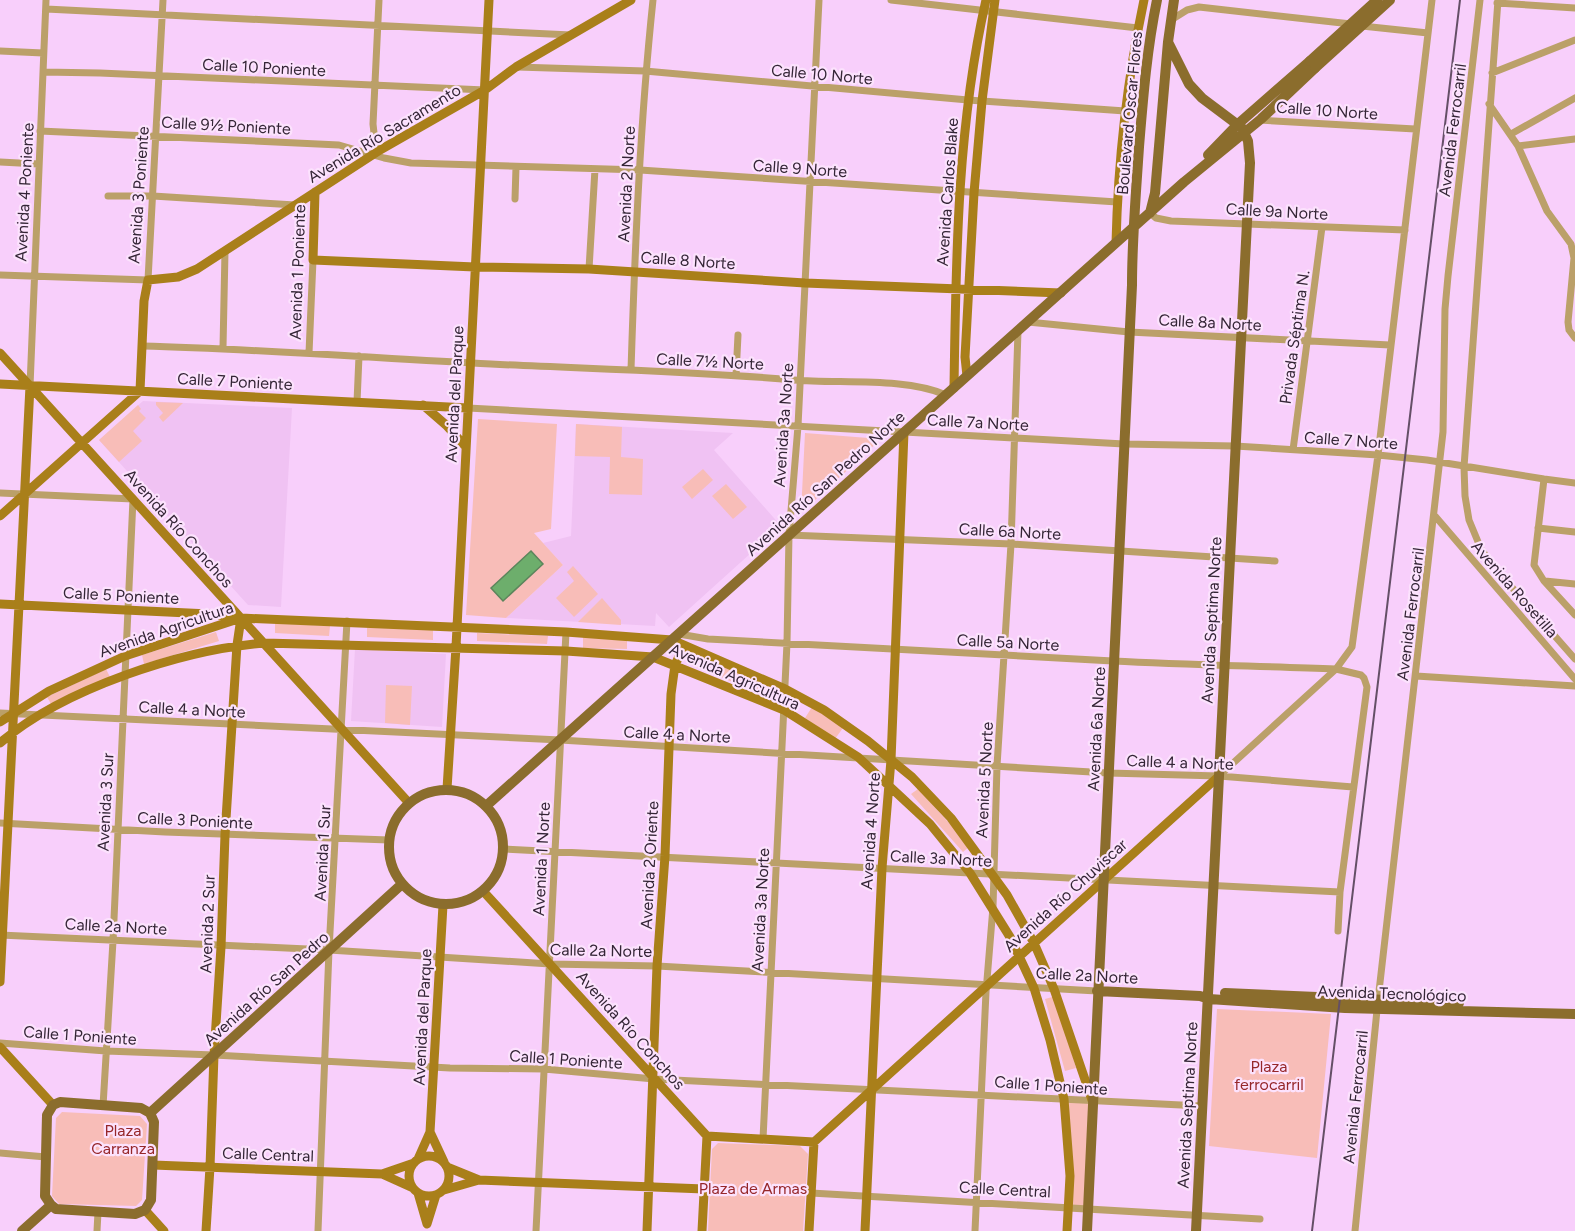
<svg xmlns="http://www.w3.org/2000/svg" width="1575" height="1231" viewBox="0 0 1575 1231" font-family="Figtree,sans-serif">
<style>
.built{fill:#f0c2f3}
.green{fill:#f8bdb8}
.water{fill:#6dae6c;stroke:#5c855c;stroke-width:1.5}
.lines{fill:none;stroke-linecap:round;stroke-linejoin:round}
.street{stroke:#bba069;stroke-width:7}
.secondary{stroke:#a97f1a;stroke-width:9}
.primary{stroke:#8b6d2d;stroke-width:10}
.rail{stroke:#644f66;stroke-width:2}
.primary-bridge{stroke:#8b6d2d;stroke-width:10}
.labels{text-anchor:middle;stroke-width:4.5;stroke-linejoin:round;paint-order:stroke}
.street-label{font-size:16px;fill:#342536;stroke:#fce2fd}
.park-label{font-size:16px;fill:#96272a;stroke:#fce2fd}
</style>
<rect width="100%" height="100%" fill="#f8cffb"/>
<path class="built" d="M 143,401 L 292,408 L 281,607 L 248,605 L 99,440 Z
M 576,424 L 733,433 L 714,450 L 781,526 L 669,627 L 656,613 L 655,626 L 506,618 L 563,565 L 543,543 L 571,536 Z
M 355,649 L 446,654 L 442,727 L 351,721 Z"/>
<path class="green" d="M 156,402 L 183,403 L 163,422 L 159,417 L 163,413 L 156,405 Z
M 138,405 L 141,409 L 139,411 L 146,418 L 133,431 L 142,441 L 119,462 L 99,440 Z
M 478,419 L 557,424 L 551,529 L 534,533 L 563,565 L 506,618 L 466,615 Z
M 576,424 L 622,427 L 621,457 L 643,459 L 642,495 L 609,494 L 610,457 L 575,456 Z
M 805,433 L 881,439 L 801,513 Z
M 703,469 L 713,480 L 692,499 L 682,487 Z
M 726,484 L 747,507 L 733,519 L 712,496 Z
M 573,566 L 598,594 L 574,617 L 556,598 L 574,581 L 567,572 Z
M 602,598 L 621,620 L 621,625 L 578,622 Z
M 275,623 L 330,626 L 329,636 L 275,633 Z
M 367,627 L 433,629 L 433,640 L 367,637 Z
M 216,632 L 219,641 L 144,664 L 142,655 Z
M 477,633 L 548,636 L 547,644 L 477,641 Z
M 583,635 L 627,637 L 627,649 L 583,648 Z
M 693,654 L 760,682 L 762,680 L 757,692 L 689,664 Z
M 106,669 L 110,677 L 51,704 L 47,697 Z
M 386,685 L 412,686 L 410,725 L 385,723 Z
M 812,707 L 845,725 L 835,739 L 805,718 Z
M 918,789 L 970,846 L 963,852 L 911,794 Z
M 1056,996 L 1076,1068 L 1065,1071 L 1045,999 Z
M 1217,1009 L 1331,1014 L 1317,1158 L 1209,1146 Z
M 1067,1100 L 1091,1102 L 1090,1209 L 1073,1207 Z
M 62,1112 L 140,1116 L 147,1124 L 142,1200 L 136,1206 L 59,1204 L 52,1196 L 56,1118 Z
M 718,1143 L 800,1146 L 808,1154 L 803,1231 L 708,1231 L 712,1149 Z"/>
<path class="water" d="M 531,551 L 543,564 L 503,601 L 491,588 Z"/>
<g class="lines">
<path class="street" d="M 379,0 L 373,124 L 375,142 L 380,150
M 891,0 L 1138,28
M 1498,0 L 1464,467 L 1465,496 L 1469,520 L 1481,549 L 1494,567 L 1575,659
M 1497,3 L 1575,8
M 46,9 L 571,35
M 1171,20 L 1187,10 L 1199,7 L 1351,24
M 1362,26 L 1428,33
M 0,51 L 43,53
M 517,67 L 645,71 L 968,100 L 1125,111
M 43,72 L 100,73 L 485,90
M 1492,73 L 1575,40
M 1489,104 L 1518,146 L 1547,211 L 1571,244 L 1574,258 L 1568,322 L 1569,330 L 1575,338
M 1259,120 L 1415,129
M 40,131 L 339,145 L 384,158 L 411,163 L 640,170 L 1117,202
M 1511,134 L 1575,98
M 1518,146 L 1575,139
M 0,162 L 38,164
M 108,196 L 153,196 L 295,205
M 515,199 L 516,167
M 1150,213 L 1156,218 L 1171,221 L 1405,230
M 589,269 L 595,169
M 0,275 L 148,280 L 163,0
M 1028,322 L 1129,332 L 1390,345
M 142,346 C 258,349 374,358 491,364 C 592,369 693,371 794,380 C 839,384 905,377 946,395
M 223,348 L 225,251
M 309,353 L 313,260
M 631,370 C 635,247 640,123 653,0
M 736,375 L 738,335
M 30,386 L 46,0
M 357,402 L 359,356
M 468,408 L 904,432 L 1124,444 L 1235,446 L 1378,455 L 1427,460 L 1544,479 L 1575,483
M 1293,450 L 1322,227
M 1544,479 L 1534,565 L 1544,581 L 1575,615
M 0,493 L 133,499 L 113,941 L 103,1106
M 1435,516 L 1575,679
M 1538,528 L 1575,532
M 789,535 L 1011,544 L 1275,561
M 1545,581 L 1575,584
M 679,634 L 708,639 C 843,647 978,654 1113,661 C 1187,665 1261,666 1336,669 L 1361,675 L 1364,678 L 1367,687 L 1340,892 L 1338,931
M 1416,676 L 1575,686
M 0,713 L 560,740 L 1108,773 L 1219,776 L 1353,787
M 1219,776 L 1336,669 L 1352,647 L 1378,455 L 1432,0
M 0,823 L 165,832 L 389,840
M 504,849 L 1340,892
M 0,935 L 329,950 L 550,964 L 657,966 L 1097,991
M 0,1043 L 106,1051 L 214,1055 L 450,1068 L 544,1069 L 654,1079 L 1201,1106
M 763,1139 L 787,643 L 789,535 L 798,426 L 819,0
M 0,1153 L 46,1157
M 811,1193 L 1260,1219
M 97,1231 L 98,1212
M 318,1231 L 329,950 L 347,621
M 536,1231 L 566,632
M 975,1231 L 986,992 L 993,907 L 997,766 L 1011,544 L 1018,331
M 1355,1231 L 1378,1000 L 1443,432 L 1445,309 L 1448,276 L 1480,0"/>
<path class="secondary" d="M 315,192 L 313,260 L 475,267 L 589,269 L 805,283 L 1061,293
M 1116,243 C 1118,161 1127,80 1144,0
M 0,353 L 409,803
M 967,376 L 965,357 L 974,193 L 982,101 L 995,0
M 0,384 L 468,408
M 954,388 C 956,258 957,127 986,0
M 423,405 L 446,425 L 466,447
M 0,516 L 140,391 L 144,301 L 148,280 L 178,277 L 197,269 L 380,150 L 485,90 L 516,67 L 631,0
M 0,604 L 209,614 L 239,618
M 0,722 L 49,691 L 125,656 L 241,618 L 566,632 L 672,640 L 785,689 L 824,710 L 868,741 L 912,777 L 951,818 L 1007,895 L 1034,943 L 1054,989 L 1092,1100
M 0,743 C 63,689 181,650 264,643 L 566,651 L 653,657 L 784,710 L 858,757 L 930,824 L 970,873 L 1010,937 L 1034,988 L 1050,1040 L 1064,1099 L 1070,1176 L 1067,1231
M 447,789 L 456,647 L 489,0
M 483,891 L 707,1136
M 0,982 L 30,386
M 0,1047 L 53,1105
M 430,1132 L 443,905
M 814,1142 L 1219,776
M409 1176a20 20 0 1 1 40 0a20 20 0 1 1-40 0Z
M 418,1159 L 430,1132 L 444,1162
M 153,1165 L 382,1174
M 479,1180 L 704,1189
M 413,1188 L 382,1174 L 414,1163
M 444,1190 L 479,1180 L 447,1167
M 418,1193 L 427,1224 L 436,1195
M 145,1210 L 164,1231
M 206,1231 L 210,1167 L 214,1055 L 221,947 L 225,835 L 237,645 L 241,618
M 647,1231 L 657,966 L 665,856 L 671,694 L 675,665 L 684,646
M 702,1231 L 707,1136 L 814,1142
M 809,1231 L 814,1142
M 865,1231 L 882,868 L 891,760 L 904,432"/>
<path class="primary" d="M 1168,42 L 1189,84 L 1202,98 L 1242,128 L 1248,141 L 1250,163 L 1196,1231
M 1208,155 L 1238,124 L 1310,61
M 1150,213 L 1155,193 L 1168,42 L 1174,0
M389 847a57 57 0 1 1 114 0a57 57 0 1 1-114 0Z
M 486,806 L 1184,182 L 1261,119 L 1315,68
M 1097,991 L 1200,996 L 1209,999 L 1345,1008 L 1575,1014
M 1225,993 L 1459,1003
M 60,1102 L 141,1108 L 150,1113 L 154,1122 L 151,1200 L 145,1210 L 135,1214 L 56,1209 L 51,1205 L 45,1196 L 47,1115 L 53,1105 Z
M 150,1113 L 402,884
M 22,1231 L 51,1205
M 1087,1231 L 1132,285 C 1132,239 1136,193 1139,147 C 1143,98 1147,48 1157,0"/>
<path class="rail" d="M 1312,1231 L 1460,0"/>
<path class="primary-bridge" d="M 1310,61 L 1377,0
M 1315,68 L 1390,0"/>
</g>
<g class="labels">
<g class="street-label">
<text transform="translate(264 67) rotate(3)" y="6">Calle 10 Poniente</text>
<text transform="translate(822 74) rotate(5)" y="6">Calle 10 Norte</text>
<text transform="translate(1327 110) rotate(4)" y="6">Calle 10 Norte</text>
<text transform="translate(1129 113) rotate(-85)" y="6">Boulevard Oscar Flores</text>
<text transform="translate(226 125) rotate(3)" y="6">Calle 9½ Poniente</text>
<text transform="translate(1452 130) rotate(-83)" y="6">Avenida Ferrocarril</text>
<text transform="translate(384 133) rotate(-31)" y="6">Avenida Río Sacramento</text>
<text transform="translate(800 168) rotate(4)" y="6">Calle 9 Norte</text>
<text transform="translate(626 184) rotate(-87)" y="6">Avenida 2 Norte</text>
<text transform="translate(24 192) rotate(-87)" y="6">Avenida 4 Poniente</text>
<text transform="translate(947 192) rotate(-86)" y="6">Avenida Carlos Blake</text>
<text transform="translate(138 195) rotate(-86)" y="6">Avenida 3 Poniente</text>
<text transform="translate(1277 211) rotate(3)" y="6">Calle 9a Norte</text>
<text transform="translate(688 260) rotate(4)" y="6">Calle 8 Norte</text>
<text transform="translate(297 272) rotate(-88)" y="6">Avenida 1 Poniente</text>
<text transform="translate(1210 322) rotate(3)" y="6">Calle 8a Norte</text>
<text transform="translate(1294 337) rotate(-82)" y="6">Privada Séptima N.</text>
<text transform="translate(710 361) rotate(3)" y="6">Calle 7½ Norte</text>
<text transform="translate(235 381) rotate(3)" y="6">Calle 7 Poniente</text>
<text transform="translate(454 394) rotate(-87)" y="6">Avenida del Parque</text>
<text transform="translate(978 422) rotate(3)" y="6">Calle 7a Norte</text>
<text transform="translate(783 425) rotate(-86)" y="6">Avenida 3a Norte</text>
<text transform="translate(1351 440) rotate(4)" y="6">Calle 7 Norte</text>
<text transform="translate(825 483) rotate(-42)" y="6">Avenida Río San Pedro Norte</text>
<text transform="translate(179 528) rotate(48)" y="6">Avenida Río Conchos</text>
<text transform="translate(1010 531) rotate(3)" y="6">Calle 6a Norte</text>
<text transform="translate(1515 589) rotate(49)" y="6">Avenida Rosetilla</text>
<text transform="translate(121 595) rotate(3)" y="6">Calle 5 Poniente</text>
<text transform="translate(1410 614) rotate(-83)" y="6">Avenida Ferrocarril</text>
<text transform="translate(1211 620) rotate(-87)" y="6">Avenida Septima Norte</text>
<text transform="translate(166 629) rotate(-19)" y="6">Avenida Agricultura</text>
<text transform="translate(1008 642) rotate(3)" y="6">Calle 5a Norte</text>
<text transform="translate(735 676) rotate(24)" y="6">Avenida Agricultura</text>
<text transform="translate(192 709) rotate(3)" y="6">Calle 4 a Norte</text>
<text transform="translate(1096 729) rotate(-87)" y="6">Avenida 6a Norte</text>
<text transform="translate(677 734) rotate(3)" y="6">Calle 4 a Norte</text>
<text transform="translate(1180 762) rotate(2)" y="6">Calle 4 a Norte</text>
<text transform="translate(984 780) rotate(-87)" y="6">Avenida 5 Norte</text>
<text transform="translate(105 802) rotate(-87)" y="6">Avenida 3 Sur</text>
<text transform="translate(195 820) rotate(3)" y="6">Calle 3 Poniente</text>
<text transform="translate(870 831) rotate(-86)" y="6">Avenida 4 Norte</text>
<text transform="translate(322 853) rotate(-87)" y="6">Avenida 1 Sur</text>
<text transform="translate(941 858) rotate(3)" y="6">Calle 3a Norte</text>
<text transform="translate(541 859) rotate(-87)" y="6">Avenida 1 Norte</text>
<text transform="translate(649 865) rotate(-87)" y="6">Avenida 2 Oriente</text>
<text transform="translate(1065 895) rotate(-42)" y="6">Avenida Río Chuviscar</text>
<text transform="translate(760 910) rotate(-87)" y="6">Avenida 3a Norte</text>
<text transform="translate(207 924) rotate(-88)" y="6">Avenida 2 Sur</text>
<text transform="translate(116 926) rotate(3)" y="6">Calle 2a Norte</text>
<text transform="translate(601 950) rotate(1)" y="6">Calle 2a Norte</text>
<text transform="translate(1087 975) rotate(3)" y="6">Calle 2a Norte</text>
<text transform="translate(266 988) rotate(-42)" y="6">Avenida Río San Pedro</text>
<text transform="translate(1392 993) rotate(2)" y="6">Avenida Tecnológico</text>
<text transform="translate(422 1017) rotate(-87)" y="6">Avenida del Parque</text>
<text transform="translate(631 1030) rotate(48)" y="6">Avenida Río Conchos</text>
<text transform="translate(80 1035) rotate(4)" y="6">Calle 1 Poniente</text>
<text transform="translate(566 1059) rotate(4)" y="6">Calle 1 Poniente</text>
<text transform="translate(1051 1085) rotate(4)" y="6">Calle 1 Poniente</text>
<text transform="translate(1355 1097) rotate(-84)" y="6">Avenida Ferrocarril</text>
<text transform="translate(1187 1105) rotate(-87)" y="6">Avenida Septima Norte</text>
<text transform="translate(268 1154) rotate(2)" y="6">Calle Central</text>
<text transform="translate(1005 1189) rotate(3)" y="6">Calle Central</text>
</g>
<g class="park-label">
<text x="1269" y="1072">Plaza<tspan x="1269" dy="18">ferrocarril</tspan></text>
<text x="123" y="1136">Plaza<tspan x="123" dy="18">Carranza</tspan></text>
<text x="753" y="1194">Plaza de Armas</text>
</g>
</g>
</svg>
